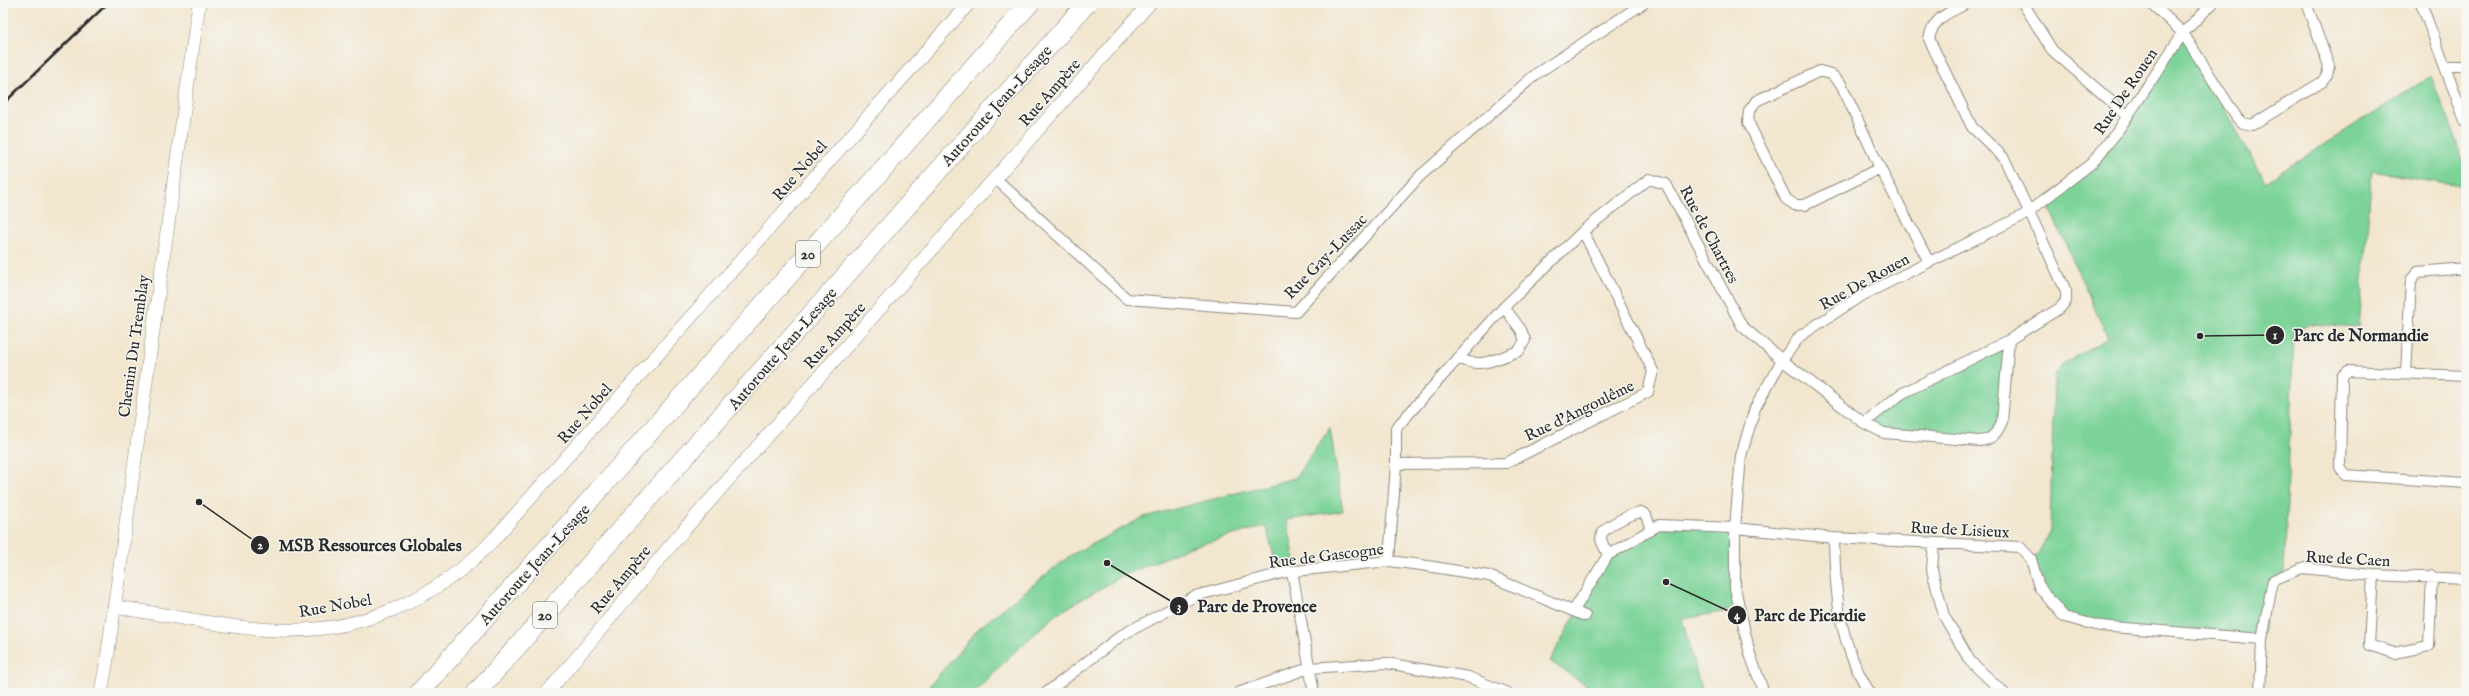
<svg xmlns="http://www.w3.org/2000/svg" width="2469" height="696" viewBox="0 0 2469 696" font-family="'IM FELL English',serif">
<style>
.green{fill:#7cd398;stroke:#547f62}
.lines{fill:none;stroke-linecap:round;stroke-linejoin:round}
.minor-casing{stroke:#8e887d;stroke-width:12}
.tertiary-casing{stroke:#8e887d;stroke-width:14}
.motorway-casing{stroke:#8e887d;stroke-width:20}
.minor{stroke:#fff;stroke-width:10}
.tertiary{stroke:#fff;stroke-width:13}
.motorway{stroke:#fff;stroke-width:19}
.rail{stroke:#2b2b2b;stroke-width:2.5}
.labels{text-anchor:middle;stroke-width:3;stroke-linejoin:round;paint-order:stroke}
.shield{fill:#f6f6f2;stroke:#686867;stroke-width:1}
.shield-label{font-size:15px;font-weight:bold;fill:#2b2b2b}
.street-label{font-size:16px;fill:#2b2b2b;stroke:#f6f6f2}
.leader{fill:none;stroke:#2b2b2b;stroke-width:1.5}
.callout-dot{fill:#2b2b2b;stroke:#f6f6f2;stroke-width:1.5}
.mark-label{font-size:12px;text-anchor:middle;font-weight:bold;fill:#fff}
.callout-label{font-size:17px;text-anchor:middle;font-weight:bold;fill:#2b2b2b;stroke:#f6f6f2;stroke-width:3;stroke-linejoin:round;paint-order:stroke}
</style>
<rect width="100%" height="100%" fill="#f6f6f2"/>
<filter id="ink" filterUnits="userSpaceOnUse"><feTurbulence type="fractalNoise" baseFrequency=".025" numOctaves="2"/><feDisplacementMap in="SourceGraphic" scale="8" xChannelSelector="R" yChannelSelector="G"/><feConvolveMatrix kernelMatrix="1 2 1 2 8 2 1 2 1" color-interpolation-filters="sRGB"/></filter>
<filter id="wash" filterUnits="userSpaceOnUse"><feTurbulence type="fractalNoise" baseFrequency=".012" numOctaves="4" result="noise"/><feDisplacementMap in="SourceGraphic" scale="16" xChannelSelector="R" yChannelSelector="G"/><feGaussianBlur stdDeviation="0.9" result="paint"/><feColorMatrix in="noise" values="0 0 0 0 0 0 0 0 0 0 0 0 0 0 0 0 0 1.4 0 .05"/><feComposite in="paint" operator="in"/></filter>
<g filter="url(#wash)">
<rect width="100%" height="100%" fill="#f2e6cf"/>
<path class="green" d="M 2183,33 L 2265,182 L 2431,76 L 2466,168 L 2466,186 L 2372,171 L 2359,327 L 2309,324 L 2294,334 L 2284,574 L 2273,580 L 2262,639 C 2231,636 2080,630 2063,616 C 2044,599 2038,582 2031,559 L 2037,555 L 2050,532 L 2054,375 L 2061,365 L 2108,338 L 2045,199 L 2092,163 Z
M 2009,340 L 2002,422 L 1987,440 L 1884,433 L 1864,423 L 1901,394 Z
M 1330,428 L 1343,511 L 1287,520 L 1297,571 L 1278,573 L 1266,526 L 1190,547 L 1120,577 L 1057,614 L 1009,657 L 974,693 L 923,693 L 980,627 L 1071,555 L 1144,517 L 1295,478 Z
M 1659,525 L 1735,528 L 1739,609 L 1682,619 L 1702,693 L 1597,693 L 1550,661 L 1608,555 Z"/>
</g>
<g filter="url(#ink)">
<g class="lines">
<g class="minor-casing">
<path id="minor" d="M 2023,3 L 2052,50 L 2128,116
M 2151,3 L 2183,33 L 2237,118 L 2243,123 L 2252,125 L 2322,82 L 2327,75 L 2329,66 L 2306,3
M 2421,3 L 2466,123
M 2445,66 L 2466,66
M 1880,168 L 1805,205 L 1795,205 L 1786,199 L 1748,122 L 1749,111 L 1756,101 L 1820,71 L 1831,74 L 1841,84 L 1880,168 L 1929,262
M 995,178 L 1127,299 L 1296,312 L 1420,176 L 1536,74 L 1644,3
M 1458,358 C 1482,370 1496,358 1519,351 L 1525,340 L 1521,330 L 1504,307
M 2406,373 L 2411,280 L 2418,272 L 2466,268
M 2466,376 L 2348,371 L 2342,376 L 2340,467 L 2345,475 L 2466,483
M 1864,423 L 1901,394 L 2009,340 L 2060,308 L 2066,301 L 2066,291 L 2004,158 L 1972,127 L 1929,39 C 1933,17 1950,12 1968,3
M 1396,464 L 1506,463 L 1648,392 L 1653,371 L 1583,231
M 1834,538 C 1835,595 1839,644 1870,693
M 1934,543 L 1932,570 L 1944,616 L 1970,661 L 2004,693
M 1608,555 C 1606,550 1601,543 1601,538 C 1601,526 1632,514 1641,512 L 1646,515 L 1651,530
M 1389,561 L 1396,464 L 1396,428 L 1504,307 L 1583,231 L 1649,179 L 1666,184 L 1742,326 L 1782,360 L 1864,423 L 1884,433 L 1979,441 C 1992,440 1997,433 2002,422 L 2009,340
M 1292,571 L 1314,693
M 2373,575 L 2369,645 L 2394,653 L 2429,646 L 2432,576
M 1574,610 L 1608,555 L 1659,525 L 1735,528 L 1834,538 L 2020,547 L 2031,559 L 2039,587 L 2064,617 L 2100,626 L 2262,639
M 1046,693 L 1122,635 L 1195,596 L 1286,572 L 1389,561 L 1421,565 L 1489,576 L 1585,616
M 1238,693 L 1309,668 L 1386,663 L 1468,677 L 1508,693
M 1764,693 L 1750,654 L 1735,588 L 1735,528 L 1741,456 L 1755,408 L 1782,360 L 1800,336 L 1859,297 L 2024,215 L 2092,163 L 2117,132 L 2183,33 L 2213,3
M 2260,693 L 2262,639 L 2273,580 L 2302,568 L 2373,575 L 2466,579"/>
</g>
<g class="tertiary-casing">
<path id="tertiary" d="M 114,607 C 168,614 222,628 276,630 C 360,634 438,599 495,538 L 969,3
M 101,693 L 107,659 L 199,3
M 547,693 L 683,531 L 1150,3"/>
</g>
<g class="motorway-casing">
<path id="motorway" d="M 419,693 L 1030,3
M 476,693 L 1087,3"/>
</g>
<use href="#minor" class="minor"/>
<use href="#tertiary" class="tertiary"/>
<use href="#motorway" class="motorway"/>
<path class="rail" d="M 3,104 L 108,3"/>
</g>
</g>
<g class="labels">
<g class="shield">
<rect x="796" y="241" width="24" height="26" rx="3"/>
<rect x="533" y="602" width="24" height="26" rx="3"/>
</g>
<g class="shield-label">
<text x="808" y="259">20</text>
<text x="545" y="620">20</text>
</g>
<g class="street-label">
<text transform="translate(2125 91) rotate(-56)" y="6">Rue De Rouen</text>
<text transform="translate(1049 92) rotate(-49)" y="6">Rue Ampère</text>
<text transform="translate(996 105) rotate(-48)" y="6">Autoroute Jean-Lesage</text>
<text transform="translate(799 170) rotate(-49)" y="6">Rue Nobel</text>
<text transform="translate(1710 234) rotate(62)" y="6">Rue de Chartres</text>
<text transform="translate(1325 256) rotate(-46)" y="6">Rue Gay-Lussac</text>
<text transform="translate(1864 281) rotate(-29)" y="6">Rue De Rouen</text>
<text transform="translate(834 335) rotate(-48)" y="6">Rue Ampère</text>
<text transform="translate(133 346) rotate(-82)" y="6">Chemin Du Tremblay</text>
<text transform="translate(782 348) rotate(-49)" y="6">Autoroute Jean-Lesage</text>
<text transform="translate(1579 410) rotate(-26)" y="6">Rue d'Angoulême</text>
<text transform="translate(584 413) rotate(-49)" y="6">Rue Nobel</text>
<text transform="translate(1960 529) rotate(3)" y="6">Rue de Lisieux</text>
<text transform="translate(1326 555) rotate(-7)" y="6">Rue de Gascogne</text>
<text transform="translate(2348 558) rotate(3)" y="6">Rue de Caen</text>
<text transform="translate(534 564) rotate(-48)" y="6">Autoroute Jean-Lesage</text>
<text transform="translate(620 579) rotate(-50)" y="6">Rue Ampère</text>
<text transform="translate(335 605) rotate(-10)" y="6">Rue Nobel</text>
</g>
</g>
<path class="leader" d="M2200 336L2275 335M199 502L260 545M1107 563L1179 606M1666 582L1737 615"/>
<g class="callout-dot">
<circle cx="2200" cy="336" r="4"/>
<circle cx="199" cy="502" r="4"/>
<circle cx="1107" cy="563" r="4"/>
<circle cx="1666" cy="582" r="4"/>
<circle cx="2275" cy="335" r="10"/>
<circle cx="260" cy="545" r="10"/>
<circle cx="1179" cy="606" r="10"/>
<circle cx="1737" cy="615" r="10"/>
</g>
<g class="mark-label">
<text x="2275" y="339">1</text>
<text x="260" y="549">2</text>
<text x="1179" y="610">3</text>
<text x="1737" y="619">4</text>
</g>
<g class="callout-label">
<text x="2361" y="341">Parc de Normandie</text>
<text x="370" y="551">MSB Ressources Globales</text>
<text x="1257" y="612">Parc de Provence</text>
<text x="1810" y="621">Parc de Picardie</text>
</g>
<rect width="2469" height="696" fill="none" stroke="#f6f6f2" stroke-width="16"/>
</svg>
